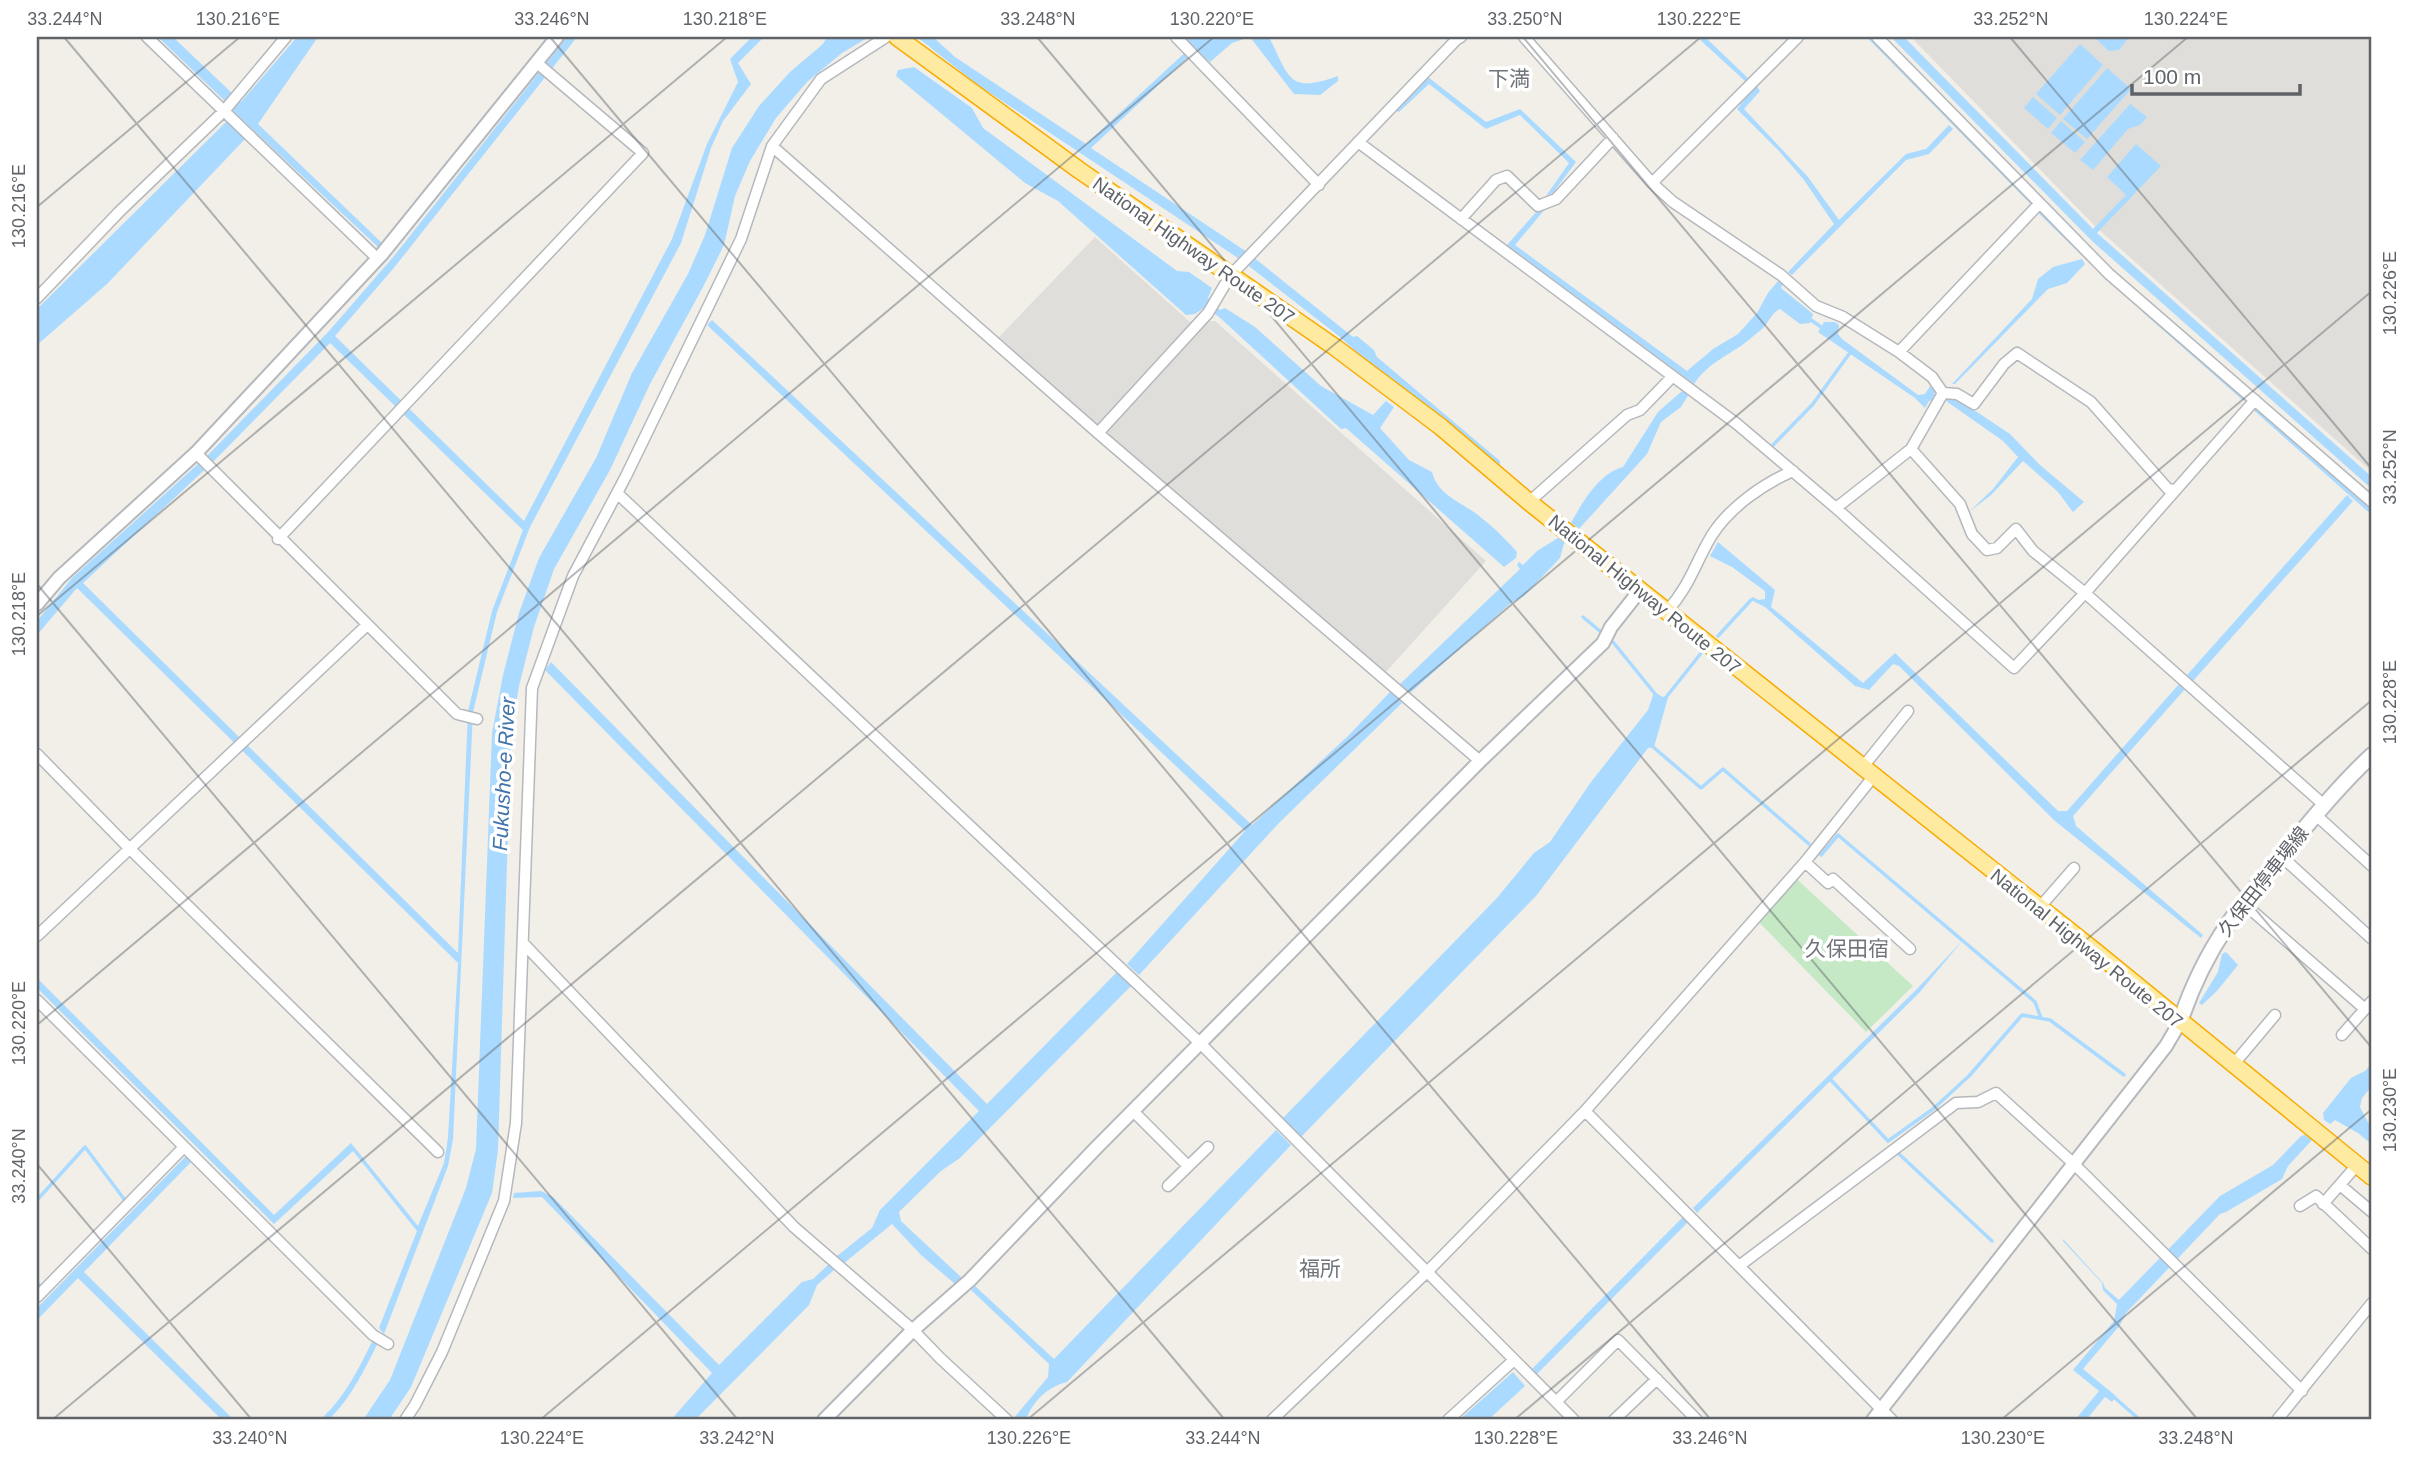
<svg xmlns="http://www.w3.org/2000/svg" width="2409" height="1457" viewBox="0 0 2409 1457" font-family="Helvetica,'Noto Sans JP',sans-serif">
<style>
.industrial{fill:#e0deda}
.green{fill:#c5e8c5}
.water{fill:#aadaff;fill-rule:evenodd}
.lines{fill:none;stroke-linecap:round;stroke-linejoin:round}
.stream{stroke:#aadaff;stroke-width:3.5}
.minor-casing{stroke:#b5b8bc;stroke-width:13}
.tertiary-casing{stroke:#b5b8bc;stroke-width:16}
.secondary-casing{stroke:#b6babf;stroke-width:18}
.trunk-casing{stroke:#f9ab00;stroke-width:19}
.minor{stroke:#fff;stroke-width:10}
.tertiary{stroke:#fff;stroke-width:12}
.secondary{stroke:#fff;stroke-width:14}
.trunk{stroke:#feeaa1;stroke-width:16}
.ticks{fill:none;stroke:#5f6368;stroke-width:2;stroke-opacity:0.45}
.labels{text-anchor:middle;stroke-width:7;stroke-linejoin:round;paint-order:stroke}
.street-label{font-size:19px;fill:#5f6368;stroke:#fff}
.neighbourhood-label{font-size:21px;fill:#70757a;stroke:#fff}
.water-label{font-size:21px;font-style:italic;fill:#4174aa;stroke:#fff}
.neatline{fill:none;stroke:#5f6368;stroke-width:2.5}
.ticks-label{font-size:18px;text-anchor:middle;fill:#5f6368}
</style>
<rect width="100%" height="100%" fill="#f1efe8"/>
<path class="industrial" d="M 1911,37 L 2372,37 L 2372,472 L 2097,228 Z
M 1095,237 L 1190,322 L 1215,321 L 1486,561 L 1385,673 L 997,339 Z"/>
<path class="green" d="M 1789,872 L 1913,986 L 1866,1032 L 1753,916 Z"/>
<path class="water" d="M 158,37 L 173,37 L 234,95 L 227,103 Z
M 297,37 L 318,37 L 258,124 L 382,243 L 378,247 L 234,112 L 233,109 L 239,101 L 241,102 Z
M 567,37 L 577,37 L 393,269 L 335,336 L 524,521 L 672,239 L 707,144 L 738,82 L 730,59 L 752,37 L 764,37 L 738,63 L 751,84 L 723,121 L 711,148 L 681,243 L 530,527 L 497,612 L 473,712 L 453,1139 L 448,1166 L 384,1334 L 379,1328 L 417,1231 L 353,1151 L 274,1224 L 37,988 L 37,978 L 274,1215 L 351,1143 L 418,1226 L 444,1163 L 448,1138 L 458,963 L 77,588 L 37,635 L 37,621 L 72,578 L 209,454 L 329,331 L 394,256 ZM 330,343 L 523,530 L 492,611 L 468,711 L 458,953 L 83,583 L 213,462 Z
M 827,37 L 869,37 L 842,53 L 807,82 L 776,118 L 750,161 L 735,196 L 724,245 L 703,287 L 650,384 L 610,470 L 554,569 L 534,627 L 519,686 L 511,735 L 498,1150 L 492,1193 L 411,1387 L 389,1420 L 363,1420 L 390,1380 L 466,1188 L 476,1149 L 492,733 L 503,675 L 519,613 L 539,558 L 596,458 L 632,373 L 688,274 L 705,235 L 732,148 L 759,106 L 790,72 L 823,44 Z
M 917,37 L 933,37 L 955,57 L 1086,144 L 1191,47 L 1184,37 L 1269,37 C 1290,78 1288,94 1338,76 L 1338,81 L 1320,95 L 1294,94 L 1250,37 L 1232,43 L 1210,62 L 1195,51 L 1091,148 L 1247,252 L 1353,337 L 1357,336 L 1374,350 L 1377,357 L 1500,461 L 1500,469 L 1391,383 L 1340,337 L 1241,260 L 978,85 Z
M 1697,37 L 1705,37 L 1749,79 L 1746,82 Z
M 1891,37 L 1904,37 L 2093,229 L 2126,195 L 2107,177 L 2136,144 L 2161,166 L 2097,233 L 2372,477 L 2372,489 L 2092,241 Z
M 2094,37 L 2129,37 L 2119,50 L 2109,51 Z
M 2080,44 L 2103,65 L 2060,115 L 2036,94 Z
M 914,67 L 972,108 L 983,128 L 1177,271 L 1189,272 L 1212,288 L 1208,298 L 1220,310 L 1225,308 L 1255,327 L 1321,386 L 1373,415 L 1386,401 L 1394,407 L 1380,428 L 1409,460 L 1432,472 C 1437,492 1455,500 1471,510 C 1488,522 1503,536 1517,552 L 1516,558 L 1504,567 L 1346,428 L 1341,429 L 1218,316 L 1205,307 L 1195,314 L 1186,315 L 1058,201 L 1025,183 L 896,76 L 898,70 Z
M 2107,68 L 2131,89 L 2087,139 L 2063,119 Z
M 1428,77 L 1486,122 L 1520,109 L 1576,162 L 1553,193 L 1546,196 L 1569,163 L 1520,115 L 1486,129 L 1429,84 L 1399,112 L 1395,110 Z
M 1756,85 L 1760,91 L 1744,109 L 1808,177 L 1839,220 L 1906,154 L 1926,149 L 1949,125 L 1953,129 L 1929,154 L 1906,160 L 1792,275 L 1788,272 L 1834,224 L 1804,180 L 1779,151 L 1737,109 Z
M 2033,97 L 2057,118 L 2048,129 L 2024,108 Z
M 2130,104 L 2147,117 L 2140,125 L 2128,129 L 2093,170 L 2080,160 Z
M 227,121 L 245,139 L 107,284 L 37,345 L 37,309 Z
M 2061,121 L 2085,142 L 2075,153 L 2051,133 Z
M 1546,208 L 1515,245 L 1687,371 L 1713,349 L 1738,334 L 1757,313 L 1768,293 L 1778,281 L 1783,284 L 1781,288 L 1813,314 L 1810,323 L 1800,324 L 1780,309 C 1771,313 1769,323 1762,329 C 1753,336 1745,344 1736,349 C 1719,360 1705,367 1694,384 L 1507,245 L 1538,210 Z
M 2082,259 L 2085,264 L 2067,283 L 2048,289 L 1955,384 L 1952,384 L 2032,299 L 2038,279 L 2053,267 Z
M 712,320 L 1252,825 L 1348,736 L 1391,691 L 1402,703 L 1279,823 L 1139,975 L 1127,964 L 1245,831 L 707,325 Z
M 1824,322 L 1835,322 L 1839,325 L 1838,334 L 1842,339 L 1918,395 L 1925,394 L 1930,386 L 1935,391 L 1933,400 L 1929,401 L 1925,408 L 1915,398 L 1818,332 Z
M 1682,391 L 1689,394 L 1681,407 L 1661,422 L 1647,454 L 1579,529 L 1571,523 C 1582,503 1599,473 1623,467 L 1658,412 Z
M 1948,398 L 1956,398 L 2010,434 L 2040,465 L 2084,502 L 2073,512 L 2058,492 L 2023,461 L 1991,495 L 1969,512 L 1993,489 L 2018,457 L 2003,441 L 1946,401 Z
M 2347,495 L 2353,501 L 2193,681 L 2187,675 Z
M 1561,536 L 1565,540 L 1560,558 L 1524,596 L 1511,603 L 1409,694 L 1399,685 L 1520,569 L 1517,565 L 1519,562 L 1523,565 L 1537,551 Z
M 1718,542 L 1775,590 L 1771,607 L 1863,683 L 1895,653 L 2058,811 L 2067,811 L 2179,684 L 2185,689 L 2073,816 L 2076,826 L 2203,935 L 2201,938 L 2055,821 L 1899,666 L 1893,664 L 1869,690 L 1855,686 L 1765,607 L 1751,600 L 1752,597 L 1759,600 L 1765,599 L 1765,591 L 1732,567 L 1710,556 Z
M 551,662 L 987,1104 L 1117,972 L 1132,985 L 960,1158 L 941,1171 L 899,1212 L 901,1221 L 962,1278 L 955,1284 L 921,1255 L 892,1224 L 843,1264 L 837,1256 L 872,1228 L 880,1210 L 979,1111 L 545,670 Z
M 1654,692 L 1663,697 L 1669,694 L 1654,747 L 1648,748 L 1536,896 L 1301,1137 L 1283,1118 L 1496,899 L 1534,853 L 1550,842 L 1591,782 L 1648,710 Z
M 1963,940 L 1919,993 L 1697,1213 L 1693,1208 L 1916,990 Z
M 2226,952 L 2238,965 L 2217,991 L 2202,1005 L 2199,1003 L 2218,972 L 2222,954 Z
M 2372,1063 L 2372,1086 L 2362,1098 L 2360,1107 L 2372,1130 L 2372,1141 L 2369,1142 L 2358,1133 L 2335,1120 L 2330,1124 L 2324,1120 L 2323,1113 L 2351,1078 L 2365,1071 Z
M 1276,1130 L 1291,1145 L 1067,1382 C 1047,1387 1033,1401 1026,1420 L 1016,1420 L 1014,1418 L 1048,1377 L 1049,1364 L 971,1290 L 975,1286 L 1054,1359 Z
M 2305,1135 L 2312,1140 L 2288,1166 L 2282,1179 L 2226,1212 L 2220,1214 L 2126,1313 L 2120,1325 L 2083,1369 L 2116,1396 L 2112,1402 L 2105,1397 L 2086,1420 L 2075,1420 L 2099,1391 L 2073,1370 L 2114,1321 L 2117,1304 L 2103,1290 L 2102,1283 L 2063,1241 L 2063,1239 L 2103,1283 L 2105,1288 L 2119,1300 L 2220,1196 L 2273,1165 L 2301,1136 Z
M 186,1156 L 191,1162 L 84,1272 L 234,1420 L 222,1420 L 78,1278 L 37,1320 L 37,1308 Z
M 541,1191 L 553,1197 L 719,1365 L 802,1282 L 813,1279 L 829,1264 L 834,1270 L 817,1285 L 809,1305 L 695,1420 L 671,1420 L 712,1373 L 542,1197 L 513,1198 L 514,1193 Z
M 1684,1216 L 1689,1221 L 1536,1375 L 1531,1370 Z
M 373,1340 L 378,1343 C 364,1370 351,1399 328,1420 L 320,1420 C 345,1397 358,1370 373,1340 Z
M 1513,1372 L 1525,1386 L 1488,1420 L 1459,1420 Z"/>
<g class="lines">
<path class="stream" d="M 1869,37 L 2031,202
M 2041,213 L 2102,273
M 2144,311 L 2244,399
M 1811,320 L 1821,327
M 2256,410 L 2372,513
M 1773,445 L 1813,404 L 1849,354
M 1583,617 L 1601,632
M 1718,636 L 1751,600
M 1613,642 L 1656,695
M 1667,696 L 1702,652
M 1652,746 L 1701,788 L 1723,769 L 1809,844
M 1821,855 L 1838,835 L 2035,1002 L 2041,1018
M 1830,1079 L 1888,1141 L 1933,1109 L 1969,1076 L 2022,1015 L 2050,1020 L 2124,1075
M 1898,1153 L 1992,1241
M 37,1200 L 85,1147 L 124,1199
M 37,1282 L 39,1285
M 2115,1398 L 2140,1420"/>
<g class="minor-casing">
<path id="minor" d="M 147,37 L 378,259
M 1176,37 L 1319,185
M 1524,37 L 1652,183 L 1673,202 L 1781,275 L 1816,306 L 1843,317 L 1899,352 L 1932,377 L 1943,393
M 1877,37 L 2109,274 L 2372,502
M 1358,142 L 1737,424 L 1836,508 L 2014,668 L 2085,593 L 2255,400
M 772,146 L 1098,433 L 1480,761
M 1652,183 L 1798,37
M 1461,219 L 1496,180 L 1507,176 L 1538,206 L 1556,199 L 1613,138
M 37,298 L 119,212 L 224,111 L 286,37
M 1899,352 L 2039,204
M 1943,393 L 1957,394 L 1974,404 L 2004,364 L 2017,353 L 2091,402 L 2168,489 L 2174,490
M 1098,433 L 1208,313 L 1230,276 L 1456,40 L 1461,37
M 1911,449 L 1960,504 L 1972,534 L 1987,550 L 1997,548 L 2016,529 L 2033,551 L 2085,593 L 2324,805
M 196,453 L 457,714 L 477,719
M 617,493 L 1200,1043 L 1574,1420
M 1529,502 L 1627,415 L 1640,410 L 1672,377
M 1836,508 L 1911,449 L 1943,393
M 278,539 L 643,153 L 537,63
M 1667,611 C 1690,586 1695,563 1712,535 C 1730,507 1763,484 1793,471
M 37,754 L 129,848 L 438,1152
M 1862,768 L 1908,711
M 2316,815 L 2372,866
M 2281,856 L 2372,939
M 1805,862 L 1828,883 L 1833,879 L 1910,949
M 2242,902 L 2365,1009
M 2039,908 L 2074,868
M 37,936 L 366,626
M 524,944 L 794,1227 L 913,1330 L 940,1358 L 1007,1420
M 37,1000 L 373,1335 L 388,1344
M 2342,1035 L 2372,1001
M 2233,1065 L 2275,1015
M 1133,1111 L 1188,1166
M 1585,1111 L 1892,1420
M 2340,1185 L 2372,1212
M 1168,1186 L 1208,1147
M 2323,1204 L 2357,1165
M 2300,1206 L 2316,1196 L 2372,1249
M 1739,1266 L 1956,1103 L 1978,1102 L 1996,1093 L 2073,1163 L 2302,1391
M 37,1297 L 184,1147
M 1556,1402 L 1618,1340 L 1697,1420
M 405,1420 L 415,1405 L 442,1352 L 504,1201 L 516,1123 L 532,688 L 573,576 L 626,476 L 741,239 L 772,146 L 821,79 L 886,37
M 1272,1420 L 1427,1272 L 1585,1111 L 1805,862 L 1873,777
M 1448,1420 L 1514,1360
M 1614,1420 L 1657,1379
M 2277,1420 L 2372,1303"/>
</g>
<g class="tertiary-casing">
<path id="tertiary" d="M 37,604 L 59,578 L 196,453 L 382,254 L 557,37
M 824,1420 L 913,1330 L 970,1280 L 1096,1148 L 1480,761 L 1603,643 L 1611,627 L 1641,589
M 1873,1420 L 2166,1046 L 2180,1022"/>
</g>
<g class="secondary-casing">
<path id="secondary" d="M 2180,1022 C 2205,946 2242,902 2293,842 C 2318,812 2343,782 2372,755"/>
</g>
<g class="trunk-casing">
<path id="trunk" d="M 897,37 L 1079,170 L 1336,348 L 1441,427 L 1529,502 L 2096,952 L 2372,1177"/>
</g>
<use href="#minor" class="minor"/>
<use href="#tertiary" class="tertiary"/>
<use href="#secondary" class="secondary"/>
<use href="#trunk" class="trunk"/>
</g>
<path class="ticks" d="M 64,37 L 1225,1420M 550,37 L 1711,1420M 1037,37 L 2198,1420M 1523,37 L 2372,1048M 2010,37 L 2372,469M 37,207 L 240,37M 37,584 L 738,1420M 37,616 L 727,37M 37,1025 L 1214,37M 37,1164 L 252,1420M 52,1420 L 1701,37M 540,1420 L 2188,37M 1027,1420 L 2372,291M 1514,1420 L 2372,700M 2001,1420 L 2372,1109"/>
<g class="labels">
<g class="street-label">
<text transform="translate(1194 250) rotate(35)" y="7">National Highway Route 207</text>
<text transform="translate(1645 594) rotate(39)" y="7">National Highway Route 207</text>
<text transform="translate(2263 881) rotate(-52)" y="7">久保田停車場線</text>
<text transform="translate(2087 948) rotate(39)" y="7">National Highway Route 207</text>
</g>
<g class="neighbourhood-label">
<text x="1509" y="86">下満</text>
<text x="1847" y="956">久保田宿</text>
<text x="1320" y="1276">福所</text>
</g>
<g class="water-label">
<text transform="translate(504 774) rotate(-87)" y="7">Fukusho-e River</text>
</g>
</g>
<rect width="2409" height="1457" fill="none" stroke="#ffffff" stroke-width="77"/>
<path d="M2132 84v10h168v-10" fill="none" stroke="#5f6368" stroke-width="3.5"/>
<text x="2143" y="84" font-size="21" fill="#5f6368" stroke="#ffffff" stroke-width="5" paint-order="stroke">100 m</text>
<rect x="38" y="38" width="2332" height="1380" class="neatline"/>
<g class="ticks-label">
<text x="65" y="25">33.244°N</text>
<text x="238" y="25">130.216°E</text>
<text x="552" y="25">33.246°N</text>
<text x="725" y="25">130.218°E</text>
<text x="1038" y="25">33.248°N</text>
<text x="1212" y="25">130.220°E</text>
<text x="1525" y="25">33.250°N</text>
<text x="1699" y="25">130.222°E</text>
<text x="2011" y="25">33.252°N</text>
<text x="2186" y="25">130.224°E</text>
<text transform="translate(19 206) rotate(-90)" y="6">130.216°E</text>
<text transform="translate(2390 293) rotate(-90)" y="6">130.226°E</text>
<text transform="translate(2390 467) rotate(-90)" y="6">33.252°N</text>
<text transform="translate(19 614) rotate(-90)" y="6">130.218°E</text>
<text transform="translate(2390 702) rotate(-90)" y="6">130.228°E</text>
<text transform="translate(19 1023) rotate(-90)" y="6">130.220°E</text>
<text transform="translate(2390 1110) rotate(-90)" y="6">130.230°E</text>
<text transform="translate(19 1166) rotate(-90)" y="6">33.240°N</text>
<text x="250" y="1444">33.240°N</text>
<text x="542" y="1444">130.224°E</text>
<text x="737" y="1444">33.242°N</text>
<text x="1029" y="1444">130.226°E</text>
<text x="1223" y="1444">33.244°N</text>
<text x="1516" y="1444">130.228°E</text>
<text x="1710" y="1444">33.246°N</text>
<text x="2003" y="1444">130.230°E</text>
<text x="2196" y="1444">33.248°N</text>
</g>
</svg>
